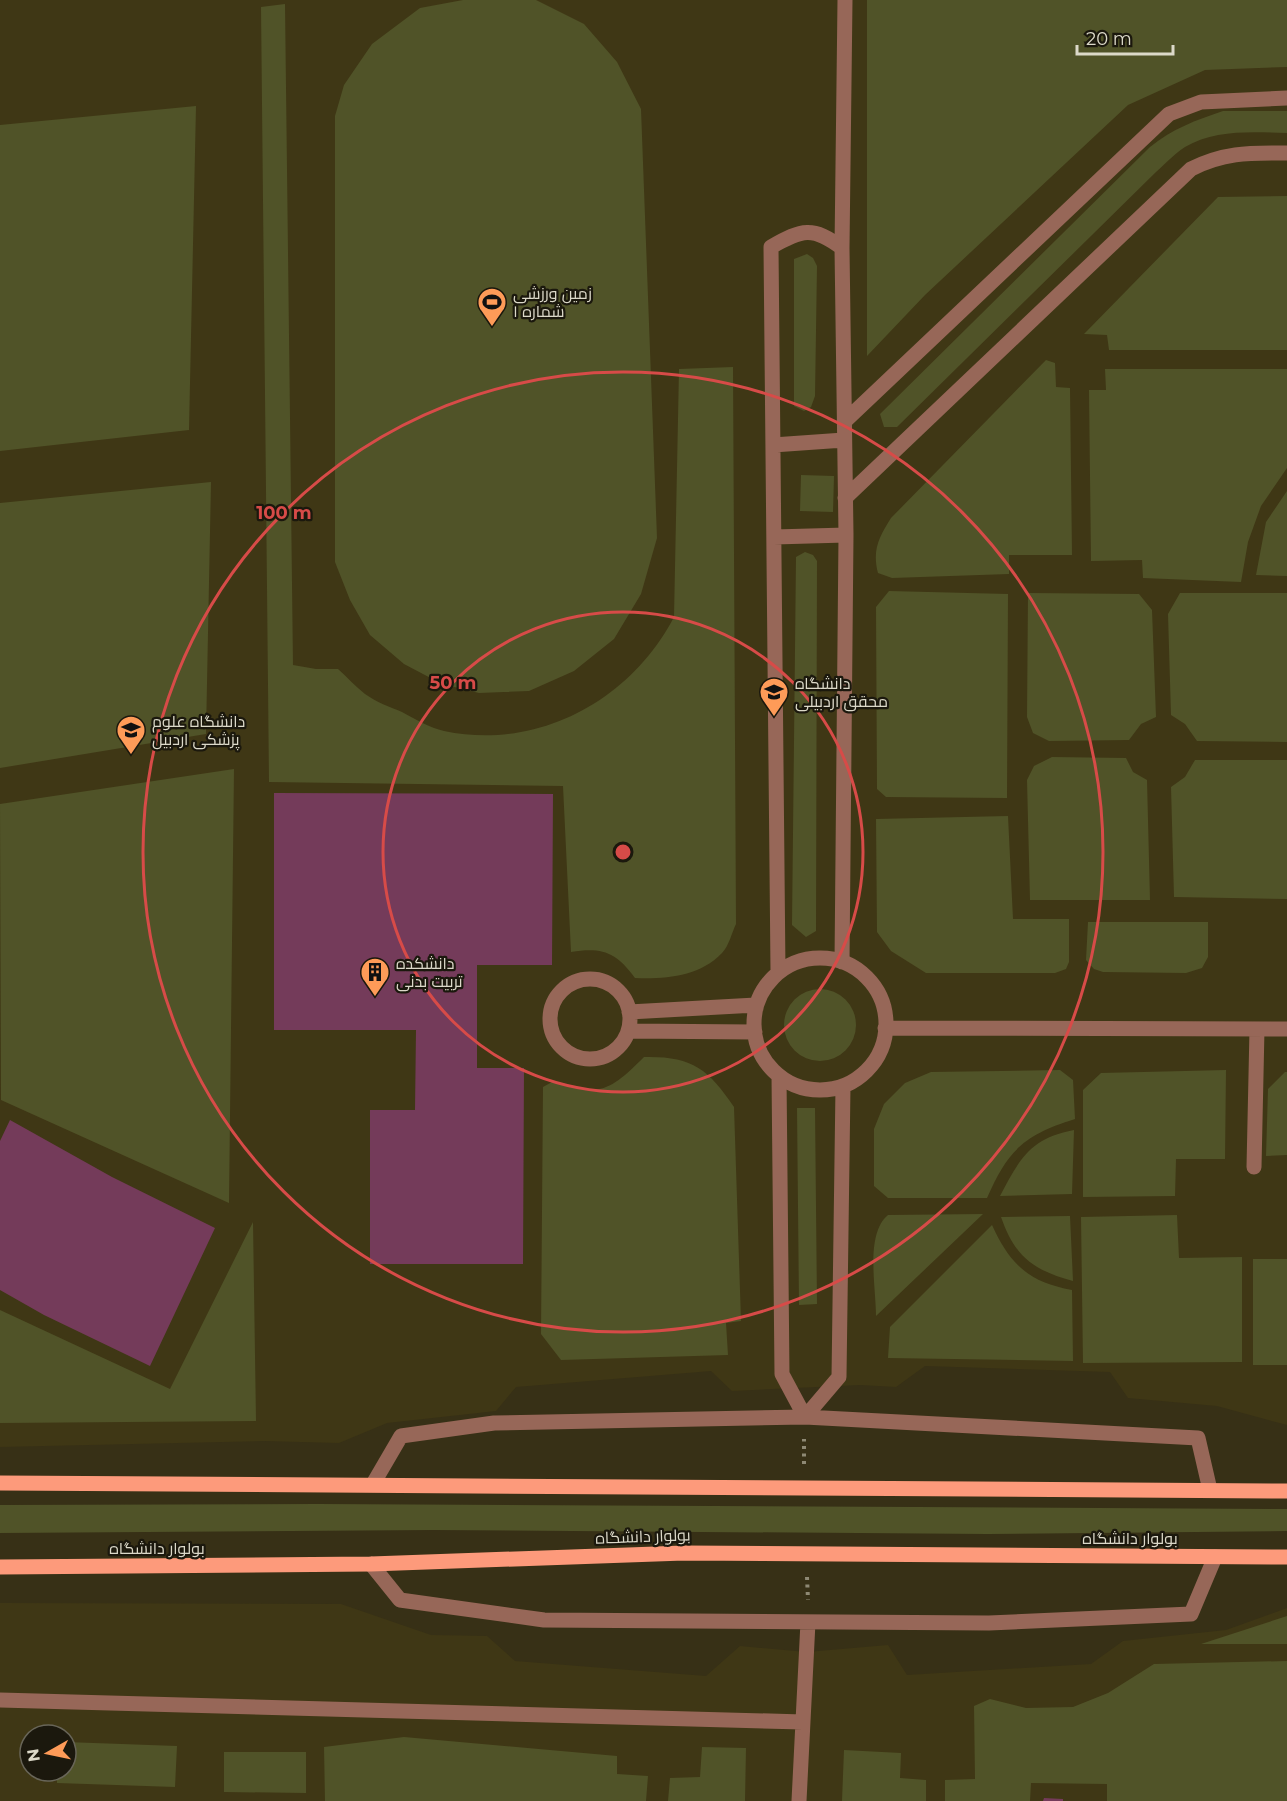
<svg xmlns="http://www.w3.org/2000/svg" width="1287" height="1801" viewBox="0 0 1287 1801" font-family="Montserrat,Cairo,sans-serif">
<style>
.built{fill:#3f3715;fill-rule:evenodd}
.green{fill:#505328}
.building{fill:#743b5a}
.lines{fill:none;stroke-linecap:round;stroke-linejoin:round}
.path{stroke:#8e8974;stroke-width:4;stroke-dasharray:3 4.5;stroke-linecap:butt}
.minor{stroke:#976758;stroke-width:15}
.major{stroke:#fd9a7b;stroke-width:15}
.ring{fill:none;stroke:#d74b48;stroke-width:3}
.labels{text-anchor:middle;stroke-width:4.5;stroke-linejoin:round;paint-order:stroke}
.poi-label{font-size:16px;fill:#dcd9c9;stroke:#1b180d;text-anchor:start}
.street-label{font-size:16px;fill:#dcd9c9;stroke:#1b180d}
.centre{fill:#d74b48;stroke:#1b180d;stroke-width:3}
.ring-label{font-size:18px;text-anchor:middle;font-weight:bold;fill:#d74b48;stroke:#1b180d;stroke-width:4.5;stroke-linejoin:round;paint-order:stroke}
</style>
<rect width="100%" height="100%" fill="#373016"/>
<path class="built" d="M 0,0 L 1287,0 L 1287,1425 L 1217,1406 L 1128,1398 L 1110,1372 L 925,1366 L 896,1387 L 860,1385 L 732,1391 L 711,1371 L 516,1387 L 496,1411 L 387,1423 L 339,1443 L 264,1441 L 0,1447 Z
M 0,1603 L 341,1604 L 431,1635 L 487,1636 L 515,1661 L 706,1676 L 740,1646 L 807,1652 L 888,1645 L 907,1675 L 1091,1664 L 1123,1641 L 1226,1630 L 1287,1608 L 1287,1801 L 0,1801 ZM 30,1735 L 66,1735 L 66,1771 L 30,1771 Z"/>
<path class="green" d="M 463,0 L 536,0 L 584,24 L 617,62 L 641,109 L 657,538 L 641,594 L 614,639 L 574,671 L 529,691 L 479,693 L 442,684 L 404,664 L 370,635 L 350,600 L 335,562 L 335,116 L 344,85 L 372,44 L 420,8 Z
M 867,0 L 1287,0 L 1287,67 L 1205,70 L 1128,105 L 925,295 L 867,356 Z
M 285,4 L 293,665 L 316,669 L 338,669 C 347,677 356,687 365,694 C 376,702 390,707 402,712 C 415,719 430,728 444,731 C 538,751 631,700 674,617 L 679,369 L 733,367 L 736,924 C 732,932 729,946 722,953 C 699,977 666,979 635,978 C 616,952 602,947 571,952 L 563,786 L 269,782 L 261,7 Z
M 196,106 L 189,430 L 0,451 L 0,125 Z
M 1223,111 L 1287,111 L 1287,133 C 1253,132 1215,129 1185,147 C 1174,154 1165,164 1156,172 L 897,427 L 884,427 L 880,414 L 1150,147 C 1172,129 1196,120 1223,111 Z
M 1287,196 L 1287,350 L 1109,350 L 1107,335 L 1084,334 L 1218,197 Z
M 807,254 L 813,258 L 817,266 L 815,396 L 811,407 L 804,411 L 794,406 L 794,259 Z
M 1046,360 L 1055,363 L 1056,387 L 1070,388 L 1072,555 L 1009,555 L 1009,574 L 892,578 L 878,573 C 872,550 879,537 891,518 Z
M 1105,369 L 1287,369 L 1287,468 L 1261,506 L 1248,542 L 1241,582 L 1143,578 L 1142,560 L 1091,561 L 1089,390 L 1106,390 Z
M 801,475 L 834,476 L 833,512 L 800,511 Z
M 211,482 L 206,734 L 0,768 L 0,503 Z
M 1287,491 L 1287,576 L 1256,575 L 1266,522 Z
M 805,552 L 813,555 L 817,561 L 816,931 L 806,937 L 792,925 L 796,557 Z
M 889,591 L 1008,594 L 1007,798 L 886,797 L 877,789 L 876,607 Z
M 1028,593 L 1139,594 L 1152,610 L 1156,717 L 1141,724 L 1129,740 L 1049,741 L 1033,733 L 1027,717 Z
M 1180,593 L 1287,593 L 1287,742 L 1197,741 L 1185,724 L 1171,715 L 1168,614 Z
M 1052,757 L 1126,758 L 1133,772 L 1147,780 L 1150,900 L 1030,900 L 1027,780 L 1034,766 Z
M 1195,760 L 1287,760 L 1287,899 L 1174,897 L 1171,787 L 1185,777 Z
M 234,769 L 229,1203 L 1,1100 L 0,804 Z
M 1008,816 L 1013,919 L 1069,919 L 1069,962 L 1066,969 L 1055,973 L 926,973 L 891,951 L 877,932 L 876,819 Z
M 1088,922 L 1208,922 L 1208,957 L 1202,968 L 1186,973 L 1103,972 L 1094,969 L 1086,960 Z
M784 1025a36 36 0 1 1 72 0a36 36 0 1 1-72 0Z
M 644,1057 C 691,1056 708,1068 734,1107 L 741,1321 L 726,1323 L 728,1355 L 561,1360 L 541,1334 L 543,1087 L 552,1082 C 600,1096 608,1093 644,1057 Z
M 1060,1070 L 1073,1080 L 1075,1119 C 1024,1135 1008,1150 987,1198 L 888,1198 L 874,1186 L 874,1129 L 884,1104 L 905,1083 L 931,1072 Z
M 1226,1070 L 1225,1159 L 1176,1159 L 1175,1196 L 1083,1197 L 1083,1090 L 1101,1073 Z
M 1285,1072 L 1287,1072 L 1287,1155 L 1266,1156 L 1268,1089 Z
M 797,1108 L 815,1108 L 817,1304 L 799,1305 Z
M 1074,1130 L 1072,1194 L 1000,1196 C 1019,1160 1030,1138 1074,1130 Z
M 983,1214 L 876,1316 C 876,1287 865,1234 888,1215 Z
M 1177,1215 L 1179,1258 L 1242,1257 L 1242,1362 L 1083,1363 L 1081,1217 Z
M 1070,1216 L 1073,1281 C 1033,1270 1015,1257 1001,1217 Z
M 253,1222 L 256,1421 L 0,1423 L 0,1310 L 170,1389 Z
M 992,1225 C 1010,1264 1028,1282 1072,1290 L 1073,1361 L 888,1358 L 890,1327 Z
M 1253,1259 L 1287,1259 L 1287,1365 L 1253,1365 Z
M 317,1504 L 1287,1509 L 1287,1531 L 988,1534 L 433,1530 L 0,1533 L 0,1505 Z
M 1287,1616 L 1287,1644 L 1201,1644 Z
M 1287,1661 L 1287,1801 L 1107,1801 L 1107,1784 L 1031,1783 L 1030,1801 L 945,1801 L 945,1780 L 975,1779 L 974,1706 L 990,1699 L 1026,1708 L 1073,1707 L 1108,1693 L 1154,1664 Z
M 404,1737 L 617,1756 L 617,1774 L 648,1776 L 646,1801 L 325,1801 L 324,1747 Z
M 66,1742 L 177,1746 L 175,1787 L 57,1783 L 57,1771 L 66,1771 Z
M 702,1747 L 746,1748 L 745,1801 L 668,1801 L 670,1778 L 700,1777 Z
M 844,1750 L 901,1753 L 900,1778 L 926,1780 L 926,1801 L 842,1801 Z
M 224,1752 L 306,1752 L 306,1793 L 224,1792 Z"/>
<path class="building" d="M 274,793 L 553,794 L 552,965 L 477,965 L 477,1068 L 524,1068 L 523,1264 L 370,1264 L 370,1110 L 415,1110 L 416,1030 L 274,1030 Z
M 10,1120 L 112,1177 L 215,1228 L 150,1366 L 44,1315 L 0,1290 L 0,1141 Z
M 1044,1798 L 1063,1799 L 1063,1801 L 1043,1801 Z"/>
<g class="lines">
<path class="path" d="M 804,1464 L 804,1439
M 807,1577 L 808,1600"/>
<path class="minor" d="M 844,422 L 1169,114 L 1201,102 L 1287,98
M 773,445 L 844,440
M 845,498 L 1191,169 C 1225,152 1250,153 1287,153
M 774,537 L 846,535
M754 1024a66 66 0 1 1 132 0a66 66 0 1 1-132 0Z
M 842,962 L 846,535 L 842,248 L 845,0
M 778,972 L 771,247 C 802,229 813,226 842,248
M550 1019a40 40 0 1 1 80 0a40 40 0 1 1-80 0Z
M 629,1012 L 756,1005
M 885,1028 L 1287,1029
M 628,1031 L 755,1032
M 779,1076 L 782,1374 L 805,1417 L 839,1377 L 843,1086
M 1254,1167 L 1257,1029
M 373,1484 L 401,1436 L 494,1423 L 805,1417 L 1198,1438 L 1210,1490
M 371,1564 L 400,1600 L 544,1620 L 989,1623 L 1191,1614 L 1215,1557
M 0,1700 L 803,1722
M 799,1801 L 808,1622"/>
<path class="major" d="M 0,1483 L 1287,1491
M 0,1567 L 371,1564 L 684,1553 L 1287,1557"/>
</g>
<g class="ring">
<circle cx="623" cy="852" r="240"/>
<circle cx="623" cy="852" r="480"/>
</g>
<defs>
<g id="stadium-pin" transform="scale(1.5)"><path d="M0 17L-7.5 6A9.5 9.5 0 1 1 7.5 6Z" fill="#fe9b58" stroke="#1b180d"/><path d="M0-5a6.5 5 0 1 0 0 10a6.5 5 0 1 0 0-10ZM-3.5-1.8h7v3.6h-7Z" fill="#111"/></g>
<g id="university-pin" transform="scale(1.5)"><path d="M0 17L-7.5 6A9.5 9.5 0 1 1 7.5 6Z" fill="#fe9b58" stroke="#1b180d"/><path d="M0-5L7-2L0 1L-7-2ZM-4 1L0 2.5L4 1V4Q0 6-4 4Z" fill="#111"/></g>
<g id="building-pin" transform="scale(1.5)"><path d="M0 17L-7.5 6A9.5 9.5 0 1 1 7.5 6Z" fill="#fe9b58" stroke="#1b180d"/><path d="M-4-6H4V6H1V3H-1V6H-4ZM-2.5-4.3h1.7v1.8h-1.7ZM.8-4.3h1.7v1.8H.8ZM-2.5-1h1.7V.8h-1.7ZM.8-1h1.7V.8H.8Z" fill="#111"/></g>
</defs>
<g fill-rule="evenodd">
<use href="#stadium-pin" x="492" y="302"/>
<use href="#university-pin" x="774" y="692"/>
<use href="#university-pin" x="131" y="730"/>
<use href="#building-pin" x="375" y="972"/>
</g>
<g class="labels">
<g class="poi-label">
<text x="513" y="299">زمین ورزشی<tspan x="513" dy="18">شماره ۱</tspan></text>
<text x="795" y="689">دانشگاه<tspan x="795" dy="18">محقق اردبیلی</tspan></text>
<text x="152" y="727">دانشگاه علوم<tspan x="152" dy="18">پزشکی اردبیل</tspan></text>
<text x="396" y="969">دانشکده<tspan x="396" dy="18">تربیت بدنی</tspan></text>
</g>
<g class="street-label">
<text transform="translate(643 1536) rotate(-2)" y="6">بولوار دانشگاه</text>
<text x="1130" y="1544">بولوار دانشگاه</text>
<text x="157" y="1554">بولوار دانشگاه</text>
</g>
</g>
<circle cx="623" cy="852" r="9" class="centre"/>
<g class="ring-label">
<text x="284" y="519">100 m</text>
<text x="453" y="689">50 m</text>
</g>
<g transform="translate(48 1753) rotate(261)"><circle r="28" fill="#1b180d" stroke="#686558" stroke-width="1.5"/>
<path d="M0-4.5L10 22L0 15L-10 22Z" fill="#fe9b58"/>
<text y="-9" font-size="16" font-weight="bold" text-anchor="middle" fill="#dcd9c9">N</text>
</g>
<path d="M1077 45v9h96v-9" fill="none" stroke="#dcd9c9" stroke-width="3"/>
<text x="1086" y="45" font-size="18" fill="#dcd9c9" stroke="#1b180d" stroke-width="4.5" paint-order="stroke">20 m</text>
</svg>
